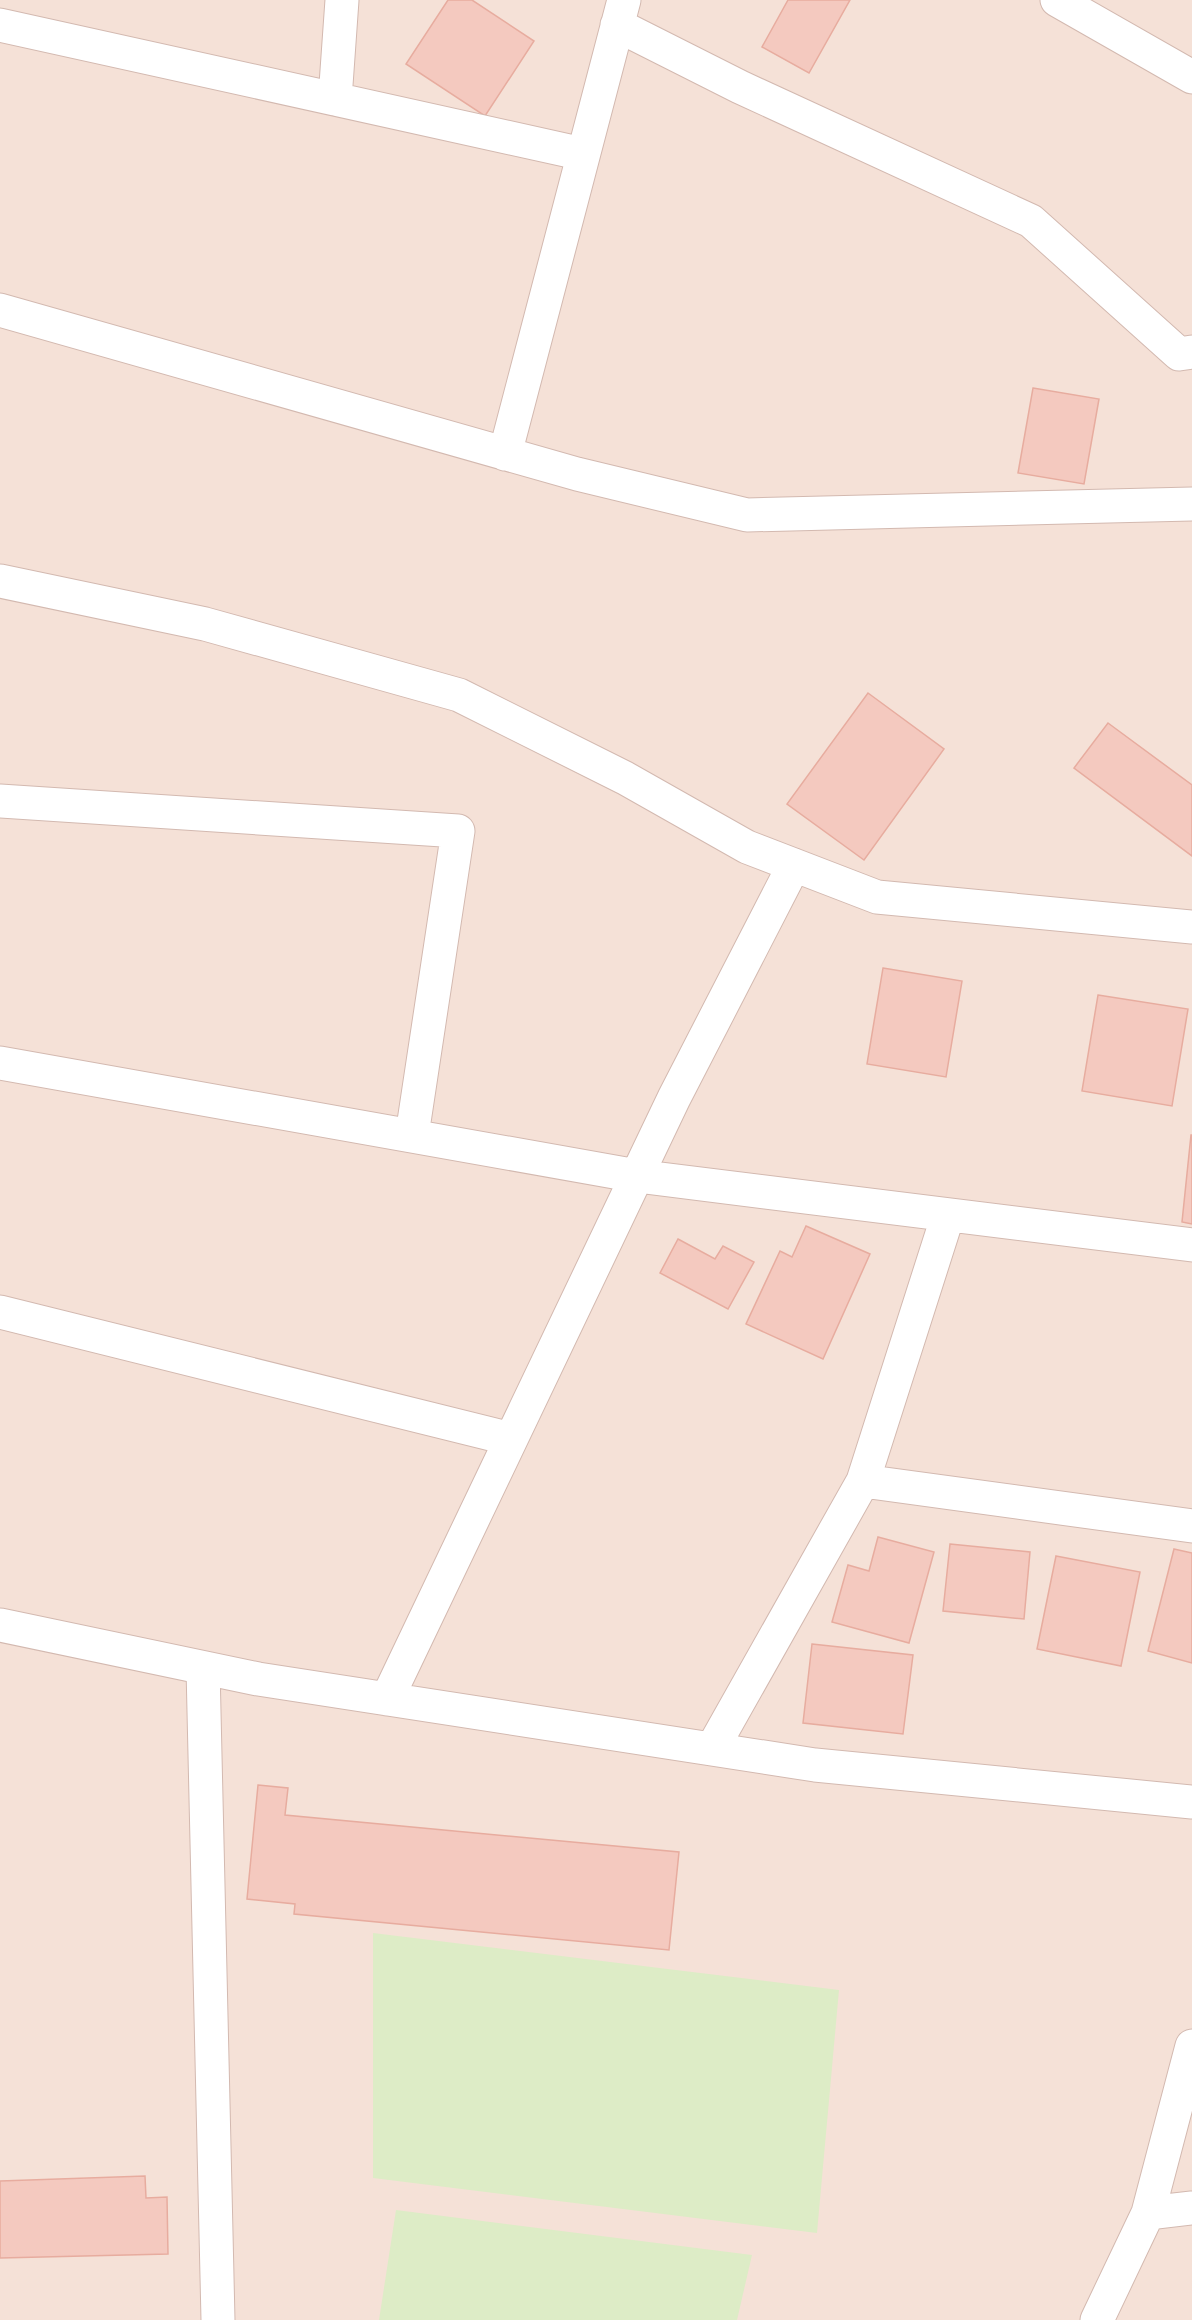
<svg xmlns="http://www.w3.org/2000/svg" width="1192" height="2320" viewBox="0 0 1192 2320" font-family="Helvetica,sans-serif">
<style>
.residential{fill:#f5e1d7}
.green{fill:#ddecc6}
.building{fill:#f4c9bf;stroke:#e7ac9f;stroke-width:1.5}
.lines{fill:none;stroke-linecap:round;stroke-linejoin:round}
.minor-casing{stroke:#d3b9b0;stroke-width:35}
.minor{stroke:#fff;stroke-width:33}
</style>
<rect width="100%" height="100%" fill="#fdf1e9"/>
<path class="residential" d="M 0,0 L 1192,0 L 1192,2320 L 0,2320 Z"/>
<path class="green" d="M 373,1933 L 839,1990 L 817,2233 L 373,2178 Z
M 396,2210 L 752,2255 L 737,2320 L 379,2320 Z"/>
<path class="building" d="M 448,0 L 472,0 L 534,41 L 485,116 L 406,64 Z
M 788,0 L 850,0 L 809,73 L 762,47 Z
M 1033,388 L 1099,399 L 1084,484 L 1018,473 Z
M 868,693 L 944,749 L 864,860 L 787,804 Z
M 1108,723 L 1192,785 L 1192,856 L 1074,768 Z
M 883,968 L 962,981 L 946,1077 L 867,1064 Z
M 1098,995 L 1188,1009 L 1172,1106 L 1082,1091 Z
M 1191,1135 L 1192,1135 L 1192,1224 L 1182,1222 Z
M 806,1226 L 870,1254 L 823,1359 L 746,1324 L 780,1251 L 792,1257 Z
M 678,1239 L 715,1259 L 723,1246 L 754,1262 L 728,1309 L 660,1273 Z
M 878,1537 L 934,1552 L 909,1643 L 832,1622 L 848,1565 L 869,1571 Z
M 950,1544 L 1030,1552 L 1024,1619 L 943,1611 Z
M 1174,1549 L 1192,1553 L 1192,1663 L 1148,1651 Z
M 1056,1556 L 1140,1572 L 1121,1666 L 1037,1649 Z
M 812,1644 L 913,1655 L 903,1734 L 803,1723 Z
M 258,1785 L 288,1788 L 285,1815 L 679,1852 L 669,1950 L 294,1914 L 295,1904 L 247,1899 Z
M 145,2176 L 146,2198 L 167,2197 L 168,2254 L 0,2258 L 0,2181 Z"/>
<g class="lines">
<g class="minor-casing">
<path id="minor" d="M 1057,0 L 1192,77
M 0,25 L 583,154
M 617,25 L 740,87 L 1031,221 L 1179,354 L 1192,352
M 335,99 L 342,0
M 0,310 L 577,474 L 747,515 L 1192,504
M 505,454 L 624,0
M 0,581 L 205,624 L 459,695 L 625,778 L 747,847 L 877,897 L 1192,927
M 0,801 L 458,831 L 412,1135
M 0,1063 L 637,1176 L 1192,1245
M 0,1312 L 511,1439
M 863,1481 L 1192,1526
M 0,1625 L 258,1679 L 815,1765 L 1192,1802
M 203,1668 L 218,2320
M 387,1699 L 674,1098 L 794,865
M 712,1749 L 863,1481 L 948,1215
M 1148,2213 L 1192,2046
M 1097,2320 L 1148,2213 L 1192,2208"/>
</g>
<use href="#minor" class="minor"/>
</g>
</svg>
